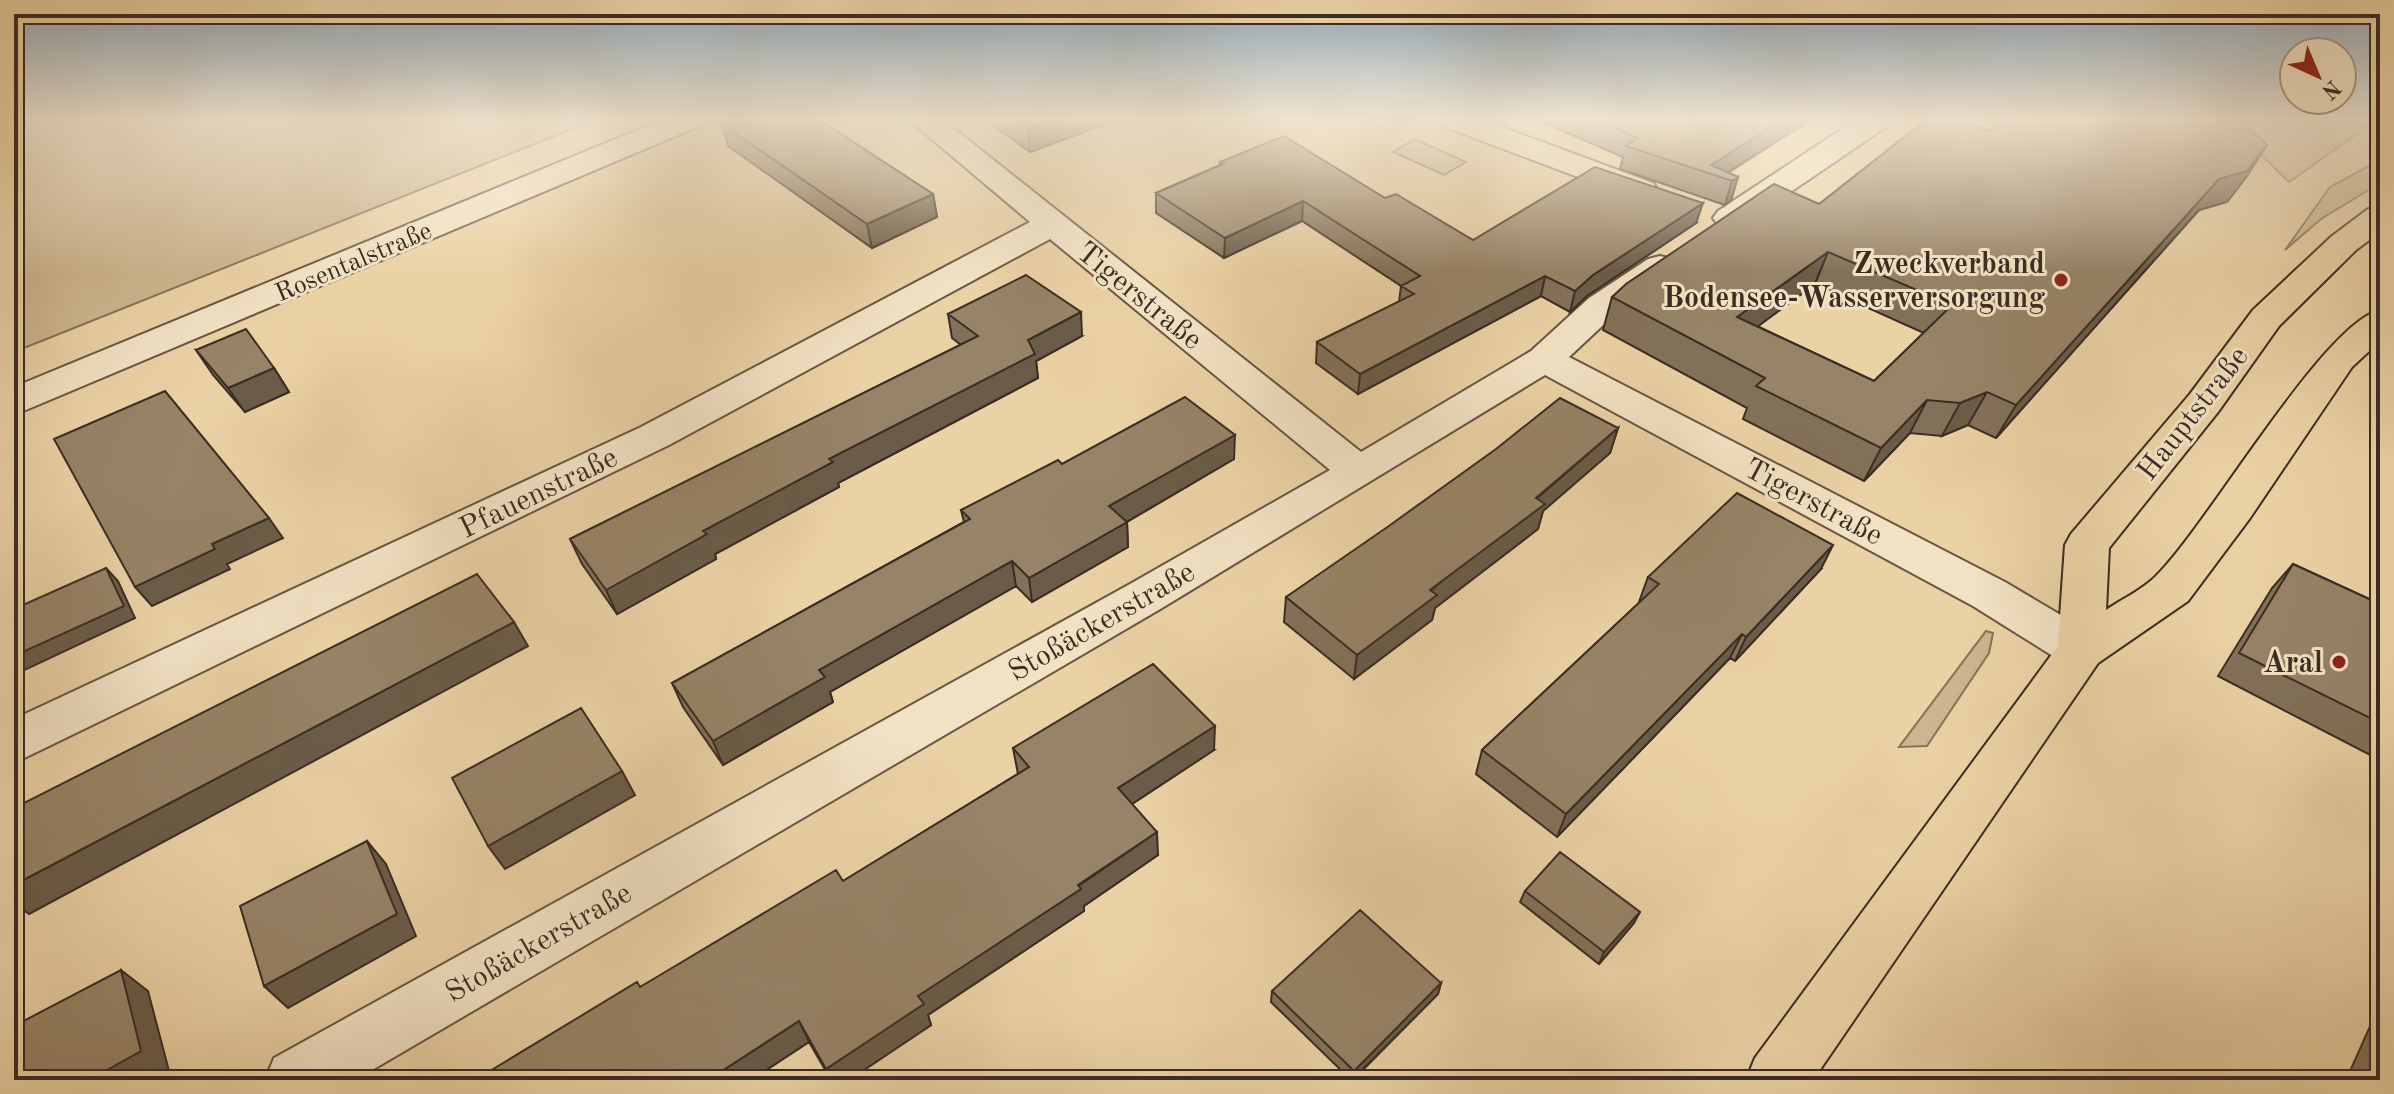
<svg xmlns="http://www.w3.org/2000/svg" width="2394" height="1094" viewBox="0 0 2394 1094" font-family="'Old Standard TT',serif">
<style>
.green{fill:#cdb68f;stroke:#847259;stroke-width:2}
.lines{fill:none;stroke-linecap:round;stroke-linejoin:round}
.minor-casing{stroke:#675644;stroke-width:4}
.major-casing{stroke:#3b2d23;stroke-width:4}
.minor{fill:#f2e2c4;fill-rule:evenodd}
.major{fill:#ebd2a5;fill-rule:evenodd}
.wall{fill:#827159;stroke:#3b2d23;stroke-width:2;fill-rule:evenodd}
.shaded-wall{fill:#6a5c48;stroke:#3b2d23;stroke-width:2}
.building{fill:#978367;stroke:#3b2d23;stroke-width:2;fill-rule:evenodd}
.poi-dot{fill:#8f2418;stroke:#f2e2c4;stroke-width:3}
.labels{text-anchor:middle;stroke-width:6;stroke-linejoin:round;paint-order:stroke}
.far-street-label{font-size:26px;fill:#3b2d23;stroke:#f2e2c4}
.poi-label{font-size:30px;font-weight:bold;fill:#3b2d23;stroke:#f2e2c4;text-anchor:end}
.street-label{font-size:30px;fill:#3b2d23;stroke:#f2e2c4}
</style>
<rect width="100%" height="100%" fill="#ebd2a5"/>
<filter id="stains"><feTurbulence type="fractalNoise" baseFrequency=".0025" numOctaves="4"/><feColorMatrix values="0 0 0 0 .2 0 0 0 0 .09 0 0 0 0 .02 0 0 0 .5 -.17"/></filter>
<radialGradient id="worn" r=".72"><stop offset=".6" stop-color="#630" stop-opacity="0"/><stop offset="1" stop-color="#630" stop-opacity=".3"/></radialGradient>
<path class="green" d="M 14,119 L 597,119 L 14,352 Z
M 2183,119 L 2355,119 L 2367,127 L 2289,182 L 2243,137 Z
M 1415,139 L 1466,162 L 1444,175 L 1393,152 Z
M 2380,160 L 2380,183 L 2321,219 L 2285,250 L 2330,187 Z
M 1986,631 L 1993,633 L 1989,653 L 1927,746 L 1899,747 Z"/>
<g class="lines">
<g class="minor-casing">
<path id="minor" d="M 664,119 L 706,119 L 702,125 L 14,415 L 14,387 Z
M 908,119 L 942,119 L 1361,452 L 1531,351 L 1589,298 L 1648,259 L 1660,256 L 1672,259 L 1677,266 L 1672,273 L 1615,314 L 1569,357 L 2005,582 L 2098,637 L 2105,650 L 2098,663 L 2081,668 L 2064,663 L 1973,606 L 1545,375 L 1162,608 L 355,1080 L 265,1080 L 274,1058 L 1130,584 L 1330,470 L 1050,239 L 669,445 L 14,763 L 14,719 L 641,427 L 1030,222 Z
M 1436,119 L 1480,119 L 1653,183 L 1658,190 L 1653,197 L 1642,200 L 1631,197 L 1440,125 Z
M 1857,119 L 1893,119 L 1889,125 L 1742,225 L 1730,228 L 1718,225 L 1713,218 L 1718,211 Z"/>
</g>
<g class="major-casing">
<path id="major" d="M 2380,206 L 2380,232 L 2356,250 L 2279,326 L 2218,412 L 2109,548 L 2106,610 C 2122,599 2144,589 2157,575 C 2209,523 2323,324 2380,310 L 2380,341 L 2352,367 L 2250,518 L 2188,601 L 2098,663 L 1813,1080 L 1746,1080 L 1755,1058 L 2058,646 L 2065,545 L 2071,534 L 2190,394 L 2253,310 L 2332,236 L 2368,209 Z"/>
</g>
<use href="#minor" class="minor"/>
<use href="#major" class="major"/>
</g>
<path class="wall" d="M 726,119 L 818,119 L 933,194 L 937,217 L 872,248 L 728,146 L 722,124 L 727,122 Z
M 984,119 L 1119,119 L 1030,152 Z
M 1535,119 L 1812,119 L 1728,173 L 1738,177 L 1731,200 L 1725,205 L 1620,169 L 1623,157 Z
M 1990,131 L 2247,176 L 2227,202 L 2199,210 L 1996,438 L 1968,425 L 1942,436 L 1910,433 L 1864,481 L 1743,419 L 1747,408 L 1603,330 L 1612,297 L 1819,204 ZM 1815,284 L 1924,333 L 1874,381 L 1757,326 Z
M 1220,162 L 1385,198 L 1473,240 L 1696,223 L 1587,296 L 1570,312 L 1541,296 L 1358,394 L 1316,363 L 1317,342 L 1399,302 L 1401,286 L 1302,221 L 1224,258 L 1156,213 L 1156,193 L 1220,165 Z
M 948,314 L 1082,336 L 1036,361 L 1038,378 L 838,483 L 839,487 L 715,554 L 716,559 L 617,614 L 582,564 L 570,539 L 961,345 L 952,338 Z
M 196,350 L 274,368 L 289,392 L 245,412 L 213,375 Z
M 1618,428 L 1610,453 L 1543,511 L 1538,529 L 1435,608 L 1432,620 L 1354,679 L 1284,622 L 1286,597 Z
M 1234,459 L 1127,522 L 1128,547 L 1032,602 L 1016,586 L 830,692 L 833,702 L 723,765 L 683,707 L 672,683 L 964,522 L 961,510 L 1062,464 Z
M 2293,564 L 2380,604 L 2380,760 L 2218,676 L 2272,588 Z
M 1821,569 L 1735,661 L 1730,658 L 1557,837 L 1476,774 L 1482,750 L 1640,602 L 1639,602 L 1648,577 Z
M 1013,748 L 1214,750 L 1132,804 L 1158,855 L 1084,906 L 1084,911 L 928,1015 L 931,1025 L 849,1080 L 831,1080 L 809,1042 L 751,1080 L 475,1080 L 640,987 L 843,881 L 1018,774 Z
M 1525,891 L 1634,923 L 1599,964 L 1520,902 Z
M 1441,983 L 1438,994 L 1353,1080 L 1351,1080 L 1271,1002 L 1272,991 Z
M 2380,1004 L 2380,1080 L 2346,1080 Z"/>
<path class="shaded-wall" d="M 1056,119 L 1119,119 L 1030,152 L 1028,130 Z
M 1784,119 L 1812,119 L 1720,177 L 1711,165 Z
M 2267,145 L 2247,176 L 2227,202 L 2199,210 L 1996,438 L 2016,405 L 2219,179 Z
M 1738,177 L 1731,200 L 1725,205 L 1732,181 Z
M 933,194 L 937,217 L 872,248 L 867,224 Z
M 1303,201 L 1302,221 L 1224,258 L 1225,238 Z
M 1703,203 L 1696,223 L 1587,296 L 1570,312 L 1575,291 L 1593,275 Z
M 1828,252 L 1815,284 L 1726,350 L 1737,317 Z
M 1545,276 L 1541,296 L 1358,394 L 1360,374 Z
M 1081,312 L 1082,336 L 1036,361 L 1038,378 L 838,483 L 839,487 L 715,554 L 716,559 L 617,614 L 606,590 L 703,531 L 829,459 L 1028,340 Z
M 274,368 L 289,392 L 245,412 L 228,388 Z
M 1987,392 L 1968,425 L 1942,436 L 1960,403 Z
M 1927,400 L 1910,433 L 1864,481 L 1881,448 Z
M 1618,428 L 1610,453 L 1543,511 L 1538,529 L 1435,608 L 1432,620 L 1354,679 L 1357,655 Z
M 1235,435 L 1234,459 L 1111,531 L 1109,506 Z
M 269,518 L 283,538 L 227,564 L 230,569 L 152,606 L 135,587 L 212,544 Z
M 1127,522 L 1128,547 L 1032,602 L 1029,578 Z
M 1833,545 L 1821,569 L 1735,661 L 1746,637 Z
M 1012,561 L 1016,586 L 830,692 L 833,702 L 723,765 L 713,741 L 819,670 Z
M 106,568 L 118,581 L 135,618 L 14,675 L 14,656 Z
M 514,622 L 528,646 L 29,914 L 14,903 L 14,885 Z
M 1742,634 L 1730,658 L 1557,837 L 1566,814 Z
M 1215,726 L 1214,750 L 1120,812 L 1118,788 Z
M 622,771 L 635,795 L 505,869 L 488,846 Z
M 1157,832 L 1158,855 L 1084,906 L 1084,911 L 928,1015 L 931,1025 L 849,1080 L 832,1080 L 826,1069 L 918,996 Z
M 367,841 L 386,864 L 416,936 L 288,1008 L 264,986 Z
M 1640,912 L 1634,923 L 1599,964 L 1604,952 Z
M 121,970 L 148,991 L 169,1071 L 153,1080 L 89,1080 Z
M 1441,983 L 1438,994 L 1352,1080 L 1354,1071 Z
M 799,1021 L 809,1042 L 751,1080 L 708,1080 Z"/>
<path class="building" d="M 731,119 L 818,119 L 933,194 L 867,224 L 722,124 Z
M 1013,119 L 1056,119 L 1028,130 Z
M 1593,119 L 1784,119 L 1711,165 L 1738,177 L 1732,181 L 1626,146 L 1638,138 Z
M 1927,119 L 1956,119 L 1990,131 L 2004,119 L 2240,119 L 2267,145 L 2247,171 L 2219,179 L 2016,405 L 1987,392 L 1960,403 L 1927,400 L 1881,448 L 1756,386 L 1765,378 L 1612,297 L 1626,284 L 1774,184 L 1819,204 ZM 1828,252 L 1952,305 L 1874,381 L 1737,317 Z
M 1284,136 L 1385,198 L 1396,194 L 1473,240 L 1595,167 L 1703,203 L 1593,275 L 1575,291 L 1545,276 L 1360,374 L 1317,342 L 1414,294 L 1401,286 L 1420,276 L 1303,201 L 1225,238 L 1156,193 L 1223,164 L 1220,162 Z
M 1026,275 L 1081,312 L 1028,340 L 1035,354 L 829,459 L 833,462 L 703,531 L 707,534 L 606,590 L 570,539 L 978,336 L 948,314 Z
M 246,329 L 274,368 L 228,388 L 196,350 Z
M 165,391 L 269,518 L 212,544 L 215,549 L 135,587 L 54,439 Z
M 1185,397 L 1235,435 L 1109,506 L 1127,522 L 1029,578 L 1012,561 L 819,670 L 825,677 L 713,741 L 672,683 L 970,519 L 961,510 L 1058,460 L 1062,464 Z
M 1560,398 L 1618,428 L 1536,498 L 1545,504 L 1430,590 L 1437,595 L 1357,655 L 1286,597 L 1386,528 L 1496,449 Z
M 1737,493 L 1833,545 L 1746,637 L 1742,634 L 1566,814 L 1482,750 L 1659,584 L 1648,577 Z
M 2293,564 L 2380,604 L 2380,723 L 2239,653 Z
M 106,568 L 124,606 L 14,656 L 14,609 Z
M 477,574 L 514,622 L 14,885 L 14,808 Z
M 1153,664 L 1215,726 L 1118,788 L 1157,832 L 1078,885 L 1081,889 L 918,996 L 924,1004 L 826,1069 L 799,1021 L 708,1080 L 475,1080 L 637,982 L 640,987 L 836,870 L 843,881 L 1029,767 L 1013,748 Z
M 581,708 L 622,771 L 488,846 L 452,778 Z
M 367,841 L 397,914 L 264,986 L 240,906 Z
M 1560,852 L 1640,912 L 1604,952 L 1525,891 Z
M 1360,910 L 1441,983 L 1354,1071 L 1272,991 Z
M 121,970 L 141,1051 L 89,1080 L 14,1080 L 14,1026 Z
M 2380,1053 L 2380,1080 L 2368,1080 Z"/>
<linearGradient id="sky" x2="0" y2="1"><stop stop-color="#91aabc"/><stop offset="0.44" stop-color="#f6ebd6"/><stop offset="1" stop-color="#f6ebd6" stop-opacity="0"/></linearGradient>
<rect width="2394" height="272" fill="url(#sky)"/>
<g class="poi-dot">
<circle cx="2061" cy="280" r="8"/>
<circle cx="2339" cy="662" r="8"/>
</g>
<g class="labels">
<g class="far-street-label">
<text transform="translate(353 261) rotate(-23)" y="9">Rosentalstraße</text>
</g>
<g class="poi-label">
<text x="2045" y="273">Zweckverband<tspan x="2045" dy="34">Bodensee-Wasserversorgung</tspan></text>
<text x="2323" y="672">Aral</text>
</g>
<g class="street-label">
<text transform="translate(1140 295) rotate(39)" y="10">Tigerstraße</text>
<text transform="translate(2192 413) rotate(-52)" y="10">Hauptstraße</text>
<text transform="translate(538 492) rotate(-26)" y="10">Pfauenstraße</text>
<text transform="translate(1814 501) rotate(28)" y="10">Tigerstraße</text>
<text transform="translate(1101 621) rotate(-30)" y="10">Stoßäckerstraße</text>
<text transform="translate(538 942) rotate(-30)" y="10">Stoßäckerstraße</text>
</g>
</g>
<rect width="2394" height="1094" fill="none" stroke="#ebd2a5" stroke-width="48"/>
<rect x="16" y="16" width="2362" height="1062" fill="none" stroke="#3b2d23" stroke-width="4"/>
<rect x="24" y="24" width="2346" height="1046" fill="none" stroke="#3b2d23" stroke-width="2"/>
<g transform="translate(2318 76) rotate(136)"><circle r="38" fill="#f2e2c4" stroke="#a99a84" stroke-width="2"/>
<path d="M0-6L14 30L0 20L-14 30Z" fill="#8f2418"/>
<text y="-12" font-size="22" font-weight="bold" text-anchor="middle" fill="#3b2d23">N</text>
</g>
<rect width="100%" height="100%" filter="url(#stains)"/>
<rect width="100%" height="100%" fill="url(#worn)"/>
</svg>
